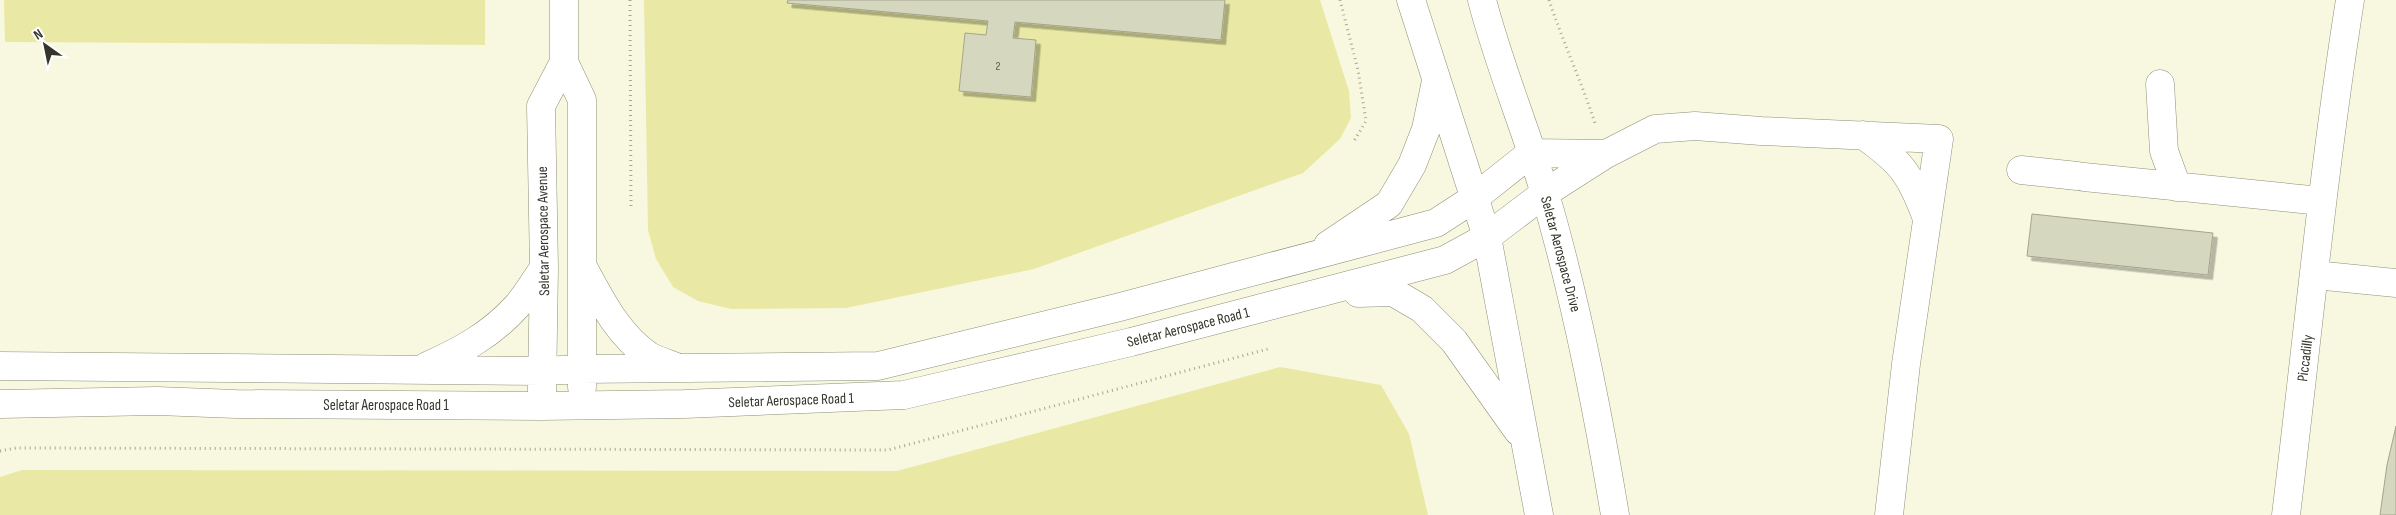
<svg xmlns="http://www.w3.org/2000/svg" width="2396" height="515" viewBox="0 0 2396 515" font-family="'Sofia Sans Condensed',sans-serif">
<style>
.green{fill:#e9e9a5}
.building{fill:#d6d7bf;stroke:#a4a48d;filter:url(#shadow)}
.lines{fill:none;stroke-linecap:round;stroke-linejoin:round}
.minor-casing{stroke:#8e8f79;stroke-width:29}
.path{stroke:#a6a694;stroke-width:3;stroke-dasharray:1 4;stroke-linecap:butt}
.minor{stroke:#fff;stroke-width:28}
.labels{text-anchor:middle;stroke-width:4;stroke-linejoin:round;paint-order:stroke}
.number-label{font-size:12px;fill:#5d5e51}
.street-label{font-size:15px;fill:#35352c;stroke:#fff}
</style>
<defs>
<filter id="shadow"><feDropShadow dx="4.5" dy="4.5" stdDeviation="0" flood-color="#0004"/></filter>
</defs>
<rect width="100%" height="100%" fill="#f8f8e0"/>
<path class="green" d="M 4,0 L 485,0 L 485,45 L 5,42 Z
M 644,0 L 1320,0 L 1349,91 L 1351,118 L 1340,139 L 1303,173 L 1034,269 L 846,308 L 731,309 L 698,301 L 673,287 L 656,259 L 648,230 Z
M 1280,367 L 1381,385 L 1409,434 L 1428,515 L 0,515 L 0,477 L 22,470 L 897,471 Z"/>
<path class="building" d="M 788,0 L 1225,0 L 1221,40 L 1015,22 L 1013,38 L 1036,40 L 1031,97 L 959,91 L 965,33 L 986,35 L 988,21 L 787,3 Z
M 2032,214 L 2213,233 L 2208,275 L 2027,256 Z
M 2396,426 L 2396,515 L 2380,515 L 2387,465 Z"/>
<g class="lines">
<g class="minor-casing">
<path id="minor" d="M 564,0 L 564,62 L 582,100 L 582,387
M 1411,0 L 1487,237 L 1539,515
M 1482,0 C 1499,66 1526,129 1545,194 C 1576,299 1597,407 1615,515
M 2160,84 L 2164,151 L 2177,187
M 1863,135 C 1900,161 1910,173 1926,216
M 1531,153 L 1606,154
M 2021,170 L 2077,176
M 2084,177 L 2321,201
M 1328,245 L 1389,204 L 1412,165 L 1426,129 L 1436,81
M 584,269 C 601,300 618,335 649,356 C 656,360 666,363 674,366
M 2315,275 L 2396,283
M 1358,293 L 1393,292 L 1422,309 L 1454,341 L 1518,431
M 0,366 L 543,371 L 582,369 L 878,366 L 1120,307 L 1436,223 L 1473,199 L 1531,153
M 427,366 C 461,351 492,334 517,306 C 527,295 535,280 544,268
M 542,390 L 544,268 L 541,106 L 564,62
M 0,404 L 157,401 L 236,404 L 541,406 L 684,404 L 904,395 L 1131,342 L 1445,260 L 1487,237 L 1545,193 L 1606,154 L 1655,129 L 1695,126 L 1761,131 L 1939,139 L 1906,364 L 1889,515
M 2286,515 C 2307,343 2323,171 2350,0"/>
</g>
<path class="path" d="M 630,0 L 631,208
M 1340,0 L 1358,70 L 1366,121 L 1354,141
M 1549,0 C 1563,42 1581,81 1595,123
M 0,451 L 16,448 L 888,450 L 1268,349"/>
<use href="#minor" class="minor"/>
</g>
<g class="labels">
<g class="number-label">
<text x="998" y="70">2</text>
</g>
<g class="street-label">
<text transform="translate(543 231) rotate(-91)" y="5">Seletar Aerospace Avenue</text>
<text transform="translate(1561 254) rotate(75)" y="5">Seletar Aerospace Drive</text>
<text transform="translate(1188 327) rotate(-14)" y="5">Seletar Aerospace Road 1</text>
<text transform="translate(2305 358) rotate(-83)" y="5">Piccadilly</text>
<text transform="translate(791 400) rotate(-2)" y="5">Seletar Aerospace Road 1</text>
<text x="386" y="410">Seletar Aerospace Road 1</text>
</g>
</g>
<g transform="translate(45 45) rotate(327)" stroke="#ffffff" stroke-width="4" paint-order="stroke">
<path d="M0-4L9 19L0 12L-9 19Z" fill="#35352c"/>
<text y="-8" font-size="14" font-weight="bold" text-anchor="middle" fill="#35352c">N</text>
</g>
</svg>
